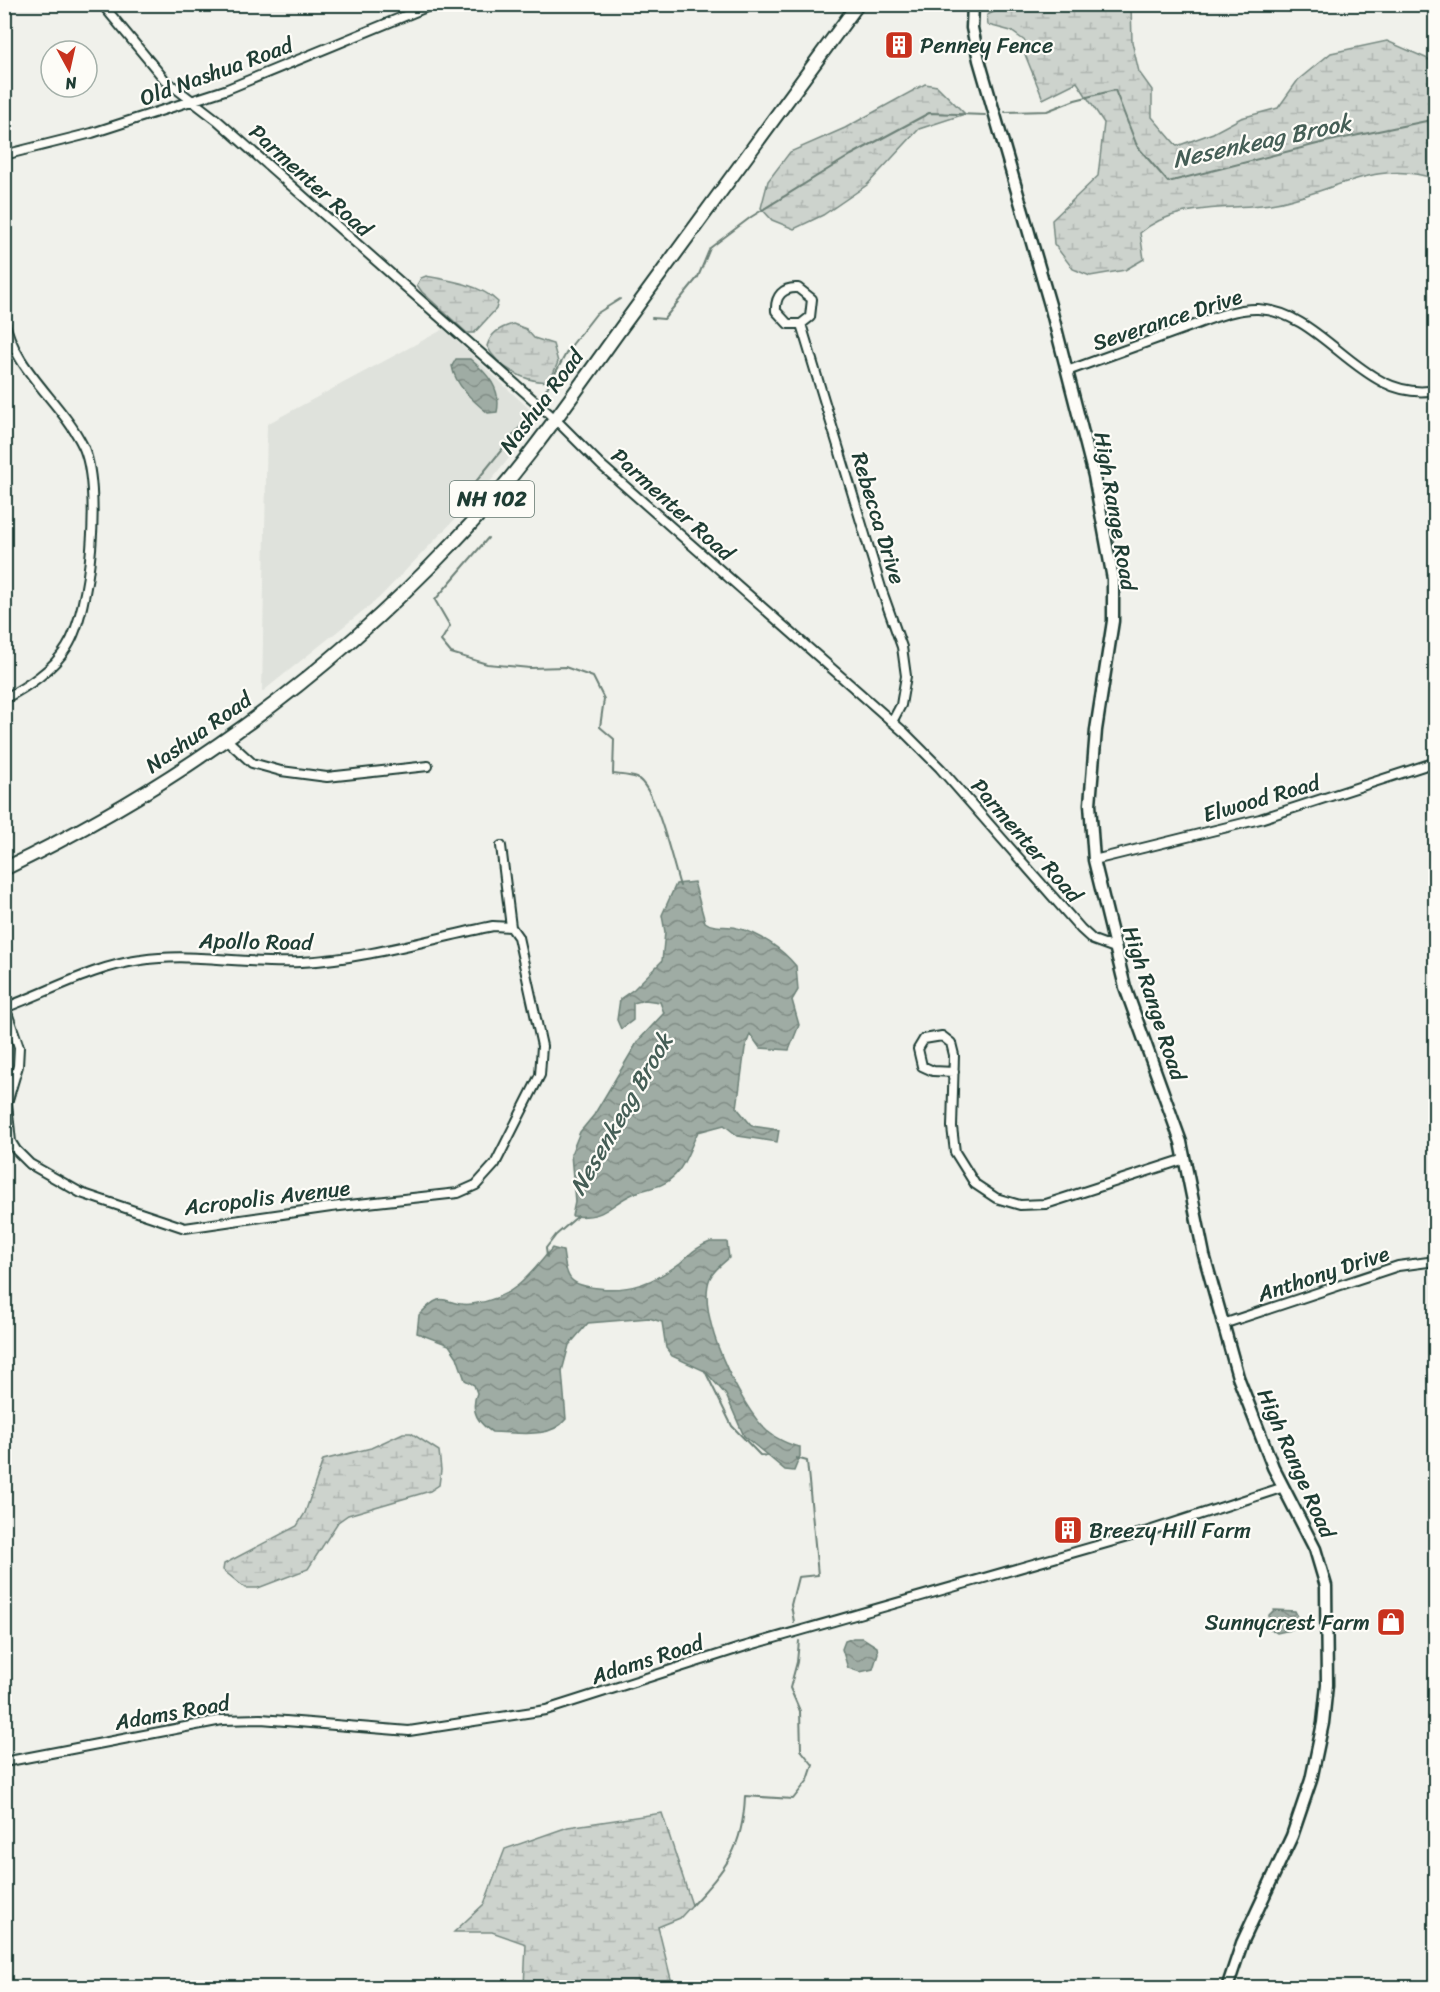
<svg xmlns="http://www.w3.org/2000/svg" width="1440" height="1992" viewBox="0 0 1440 1992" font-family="Sriracha,sans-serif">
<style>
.built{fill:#dfe2dc}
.wetland{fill:url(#wetland-marsh);stroke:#768880;stroke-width:1.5}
.water{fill:url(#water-waves);stroke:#6c8077;stroke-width:1.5}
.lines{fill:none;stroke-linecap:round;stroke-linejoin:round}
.stream{stroke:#6c8077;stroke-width:2}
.street-casing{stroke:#1f3d34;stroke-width:12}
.secondary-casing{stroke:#1f3d34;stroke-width:15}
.primary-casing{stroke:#1f3d34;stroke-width:16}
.street{stroke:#fdfcf7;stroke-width:8}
.secondary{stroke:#fdfcf7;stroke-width:10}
.primary{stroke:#fdfcf7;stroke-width:12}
.labels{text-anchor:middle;stroke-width:4.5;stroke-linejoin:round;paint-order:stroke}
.shield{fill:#fdfcf7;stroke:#62766e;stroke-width:1.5}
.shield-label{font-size:21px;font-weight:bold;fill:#1f3d34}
.poi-label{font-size:22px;fill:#1f3d34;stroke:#fdfcf7;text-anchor:start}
.street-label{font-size:22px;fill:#1f3d34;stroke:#fdfcf7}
.water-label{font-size:24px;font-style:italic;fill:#455e56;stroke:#fdfcf7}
</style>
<defs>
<pattern id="wetland-marsh" width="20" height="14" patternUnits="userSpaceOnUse" patternTransform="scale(1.5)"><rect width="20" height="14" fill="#cdd3cd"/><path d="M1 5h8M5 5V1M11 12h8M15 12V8" fill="none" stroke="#b0b6b1"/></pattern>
<pattern id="water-waves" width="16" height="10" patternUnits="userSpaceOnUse" patternTransform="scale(1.5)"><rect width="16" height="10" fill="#9faca4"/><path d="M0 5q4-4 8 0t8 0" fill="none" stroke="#818d86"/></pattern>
</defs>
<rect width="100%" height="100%" fill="#f0f1eb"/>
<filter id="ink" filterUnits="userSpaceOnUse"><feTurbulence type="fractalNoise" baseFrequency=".0167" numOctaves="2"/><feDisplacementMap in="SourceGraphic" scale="12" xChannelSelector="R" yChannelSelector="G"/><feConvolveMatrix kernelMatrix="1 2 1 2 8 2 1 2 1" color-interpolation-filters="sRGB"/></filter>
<g filter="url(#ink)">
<path class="built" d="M 444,329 L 540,419 L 486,487 L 379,598 L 262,692 L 267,424 Z"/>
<path class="wetland" d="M 1009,5 L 1131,5 L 1132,42 L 1139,72 L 1152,90 L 1152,117 L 1177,146 L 1213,133 L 1241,118 L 1278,108 L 1298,80 L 1331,53 L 1387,41 L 1435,62 L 1435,179 C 1378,158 1331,193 1276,203 C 1232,211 1177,201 1140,233 L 1144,259 L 1125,270 L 1090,276 L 1073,269 L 1054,244 L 1052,220 L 1098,176 L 1104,123 L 1077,82 L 1043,99 L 1024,52 L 1025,41 L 1011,31 L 988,25 L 987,15 Z
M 925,84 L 937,86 L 965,114 L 919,129 L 867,185 L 823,215 L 794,229 L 772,220 L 761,208 L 768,181 L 790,152 L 845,128 Z
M 426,276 C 450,280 481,285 498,302 L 496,309 L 474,333 L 467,333 L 422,292 L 417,285 L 421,278 Z
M 513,324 L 526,329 L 534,338 L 553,344 L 558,362 L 550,381 C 527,384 497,367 487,346 C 491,333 499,328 513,324 Z
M 403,1433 L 411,1433 L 439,1451 L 441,1470 L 439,1485 L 430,1491 L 348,1515 L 338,1522 L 308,1569 L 258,1588 L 245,1588 L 223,1570 L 224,1564 L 297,1526 L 305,1513 L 323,1460 L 371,1448 Z
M 662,1813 L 692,1905 L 680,1918 L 658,1927 L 673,1987 L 524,1987 L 526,1944 L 492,1932 L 454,1932 L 484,1904 L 505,1849 L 568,1827 Z"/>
<path class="water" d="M 456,359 L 470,359 C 487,373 502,389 497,412 L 488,413 C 473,401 455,385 452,366 Z
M 694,882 L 705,922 C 714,929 726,925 737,928 C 759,933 781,948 796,966 L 798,990 L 792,1000 L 799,1025 L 789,1050 L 760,1048 L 750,1034 L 745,1048 L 737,1108 L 752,1126 L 779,1130 L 777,1142 L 738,1136 L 724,1125 L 698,1132 C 691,1145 685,1166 673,1177 C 662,1188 649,1187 635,1193 C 607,1205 608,1219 572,1216 L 575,1202 L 571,1154 L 580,1132 L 594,1115 L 638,1041 L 664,1013 L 660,1002 L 645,1000 L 633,1003 L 633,1020 L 621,1029 L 617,1020 L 620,999 L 634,989 L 662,961 L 665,932 L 662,915 L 676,884 Z
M 710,1242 L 727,1242 L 729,1258 C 722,1264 714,1270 710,1278 C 695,1314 740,1406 767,1431 C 775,1438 789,1445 800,1447 L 800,1456 L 794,1471 L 785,1470 L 744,1436 L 726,1395 L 705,1371 L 672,1356 L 666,1348 L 662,1322 L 649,1318 L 588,1323 L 569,1345 L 562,1371 L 566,1419 C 550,1440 516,1432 492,1432 C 478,1423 470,1410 477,1393 L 474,1385 L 465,1380 L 457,1357 L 449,1345 L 417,1333 L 419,1315 C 448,1285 442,1308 472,1304 C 512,1299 528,1278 552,1248 L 563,1251 C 567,1279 568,1285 598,1288 C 630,1292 655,1282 680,1263 C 689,1255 698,1246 710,1242 Z
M 1274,1610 L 1295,1611 L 1300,1621 L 1290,1630 L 1277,1633 L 1269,1628 L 1269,1615 Z
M 853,1638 L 863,1638 L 877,1647 L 878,1653 L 873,1669 L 860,1672 L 848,1668 L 842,1649 L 845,1641 Z"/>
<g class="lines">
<path class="stream" d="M 1005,112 L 1047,111 L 1075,100 L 1115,90 L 1137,146 L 1168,182 L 1325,142 L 1436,119
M 652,318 L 664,319 L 698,277 L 710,248 L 751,217 L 851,155 L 929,113 L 985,115
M 546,390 L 568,350 L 596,314 L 620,299
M 457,514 L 453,510 L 525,421
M 488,538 L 435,600 L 450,626 L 441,641 L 451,653 L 487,664 L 530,668 L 565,667 L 593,677 L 604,699 L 600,727 L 614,739 L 613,774 C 621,775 630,775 637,778 C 656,788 673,864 680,886
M 547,1257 L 546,1248 L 556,1235 L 578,1216
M 705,1371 L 732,1426 L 760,1455 L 769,1456
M 794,1622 L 791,1605 L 798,1577 L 818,1575 L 807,1461 L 796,1458
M 692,1905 C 726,1868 743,1849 745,1796 L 793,1799 L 808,1780 L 813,1765 L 801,1750 L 800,1711 L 790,1688 L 797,1662 L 799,1641"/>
<g class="street-casing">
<path id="street" d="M 102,4 L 165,80 L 217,120 L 555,419 L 601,465 L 905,733 L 940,768 L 1081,929 L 1093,940 L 1115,948
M 4,155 L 92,133 L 225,90 L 434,4
M 4,318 C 13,369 61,401 83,446 C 102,486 91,610 67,647 C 53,670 28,686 4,699
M 801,324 L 788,324 L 776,311 C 775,296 783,287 798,288 L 812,299 L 810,317 L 801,324 L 882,591 L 902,647 L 906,676 L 901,705 L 892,722
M 1067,371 C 1106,357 1144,343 1183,329 C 1206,321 1233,308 1258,309 C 1326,312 1362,404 1436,390
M 227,740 L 252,763 L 281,771 L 327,777 L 428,766
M 501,846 L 511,927
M 1094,860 L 1260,819 L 1436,762
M 4,1004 L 19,1047 L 18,1066 L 7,1103 L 11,1142 L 16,1150 L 30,1164 L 81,1193 L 185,1228 L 331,1207 L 458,1193 L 476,1185 L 495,1164 L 540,1075 L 542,1046 L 518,937 L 511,927
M 4,1008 C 49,992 94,966 141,960 C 194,952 248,965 301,962 C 365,959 430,939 493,926 L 511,927
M 954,1072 L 933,1071 L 922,1066 L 918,1049 L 924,1039 L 942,1036 L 951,1043 L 954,1055 L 952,1127 L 955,1152 L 975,1184 L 996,1198 L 1020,1205 L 1046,1204 L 1185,1159
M 1223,1324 L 1398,1266 L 1436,1261
M 4,1762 L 222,1720 L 261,1719 L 409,1731 L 546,1710 L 743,1647 L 1152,1530 L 1284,1487"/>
</g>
<g class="secondary-casing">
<path id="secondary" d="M 973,4 L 972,28 L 979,60 L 1050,305 L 1094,476 L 1113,579 L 1113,621 L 1096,730 L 1090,804 L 1094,860 L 1125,987 L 1181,1142 L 1204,1255 L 1238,1377 L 1273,1467 L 1315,1549 L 1326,1586 L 1327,1685 L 1323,1723 L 1311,1780 L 1292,1836 L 1242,1943 L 1227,1988"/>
</g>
<g class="primary-casing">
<path id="primary" d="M 4,869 C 173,788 324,679 453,543 C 517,477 570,399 624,324 C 702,218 780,111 858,4"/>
</g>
<use href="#street" class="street"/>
<use href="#secondary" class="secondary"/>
<use href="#primary" class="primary"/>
</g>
</g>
<defs>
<g id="building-square" transform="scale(1.5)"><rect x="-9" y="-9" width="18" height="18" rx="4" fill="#c8321e" stroke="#fdfcf7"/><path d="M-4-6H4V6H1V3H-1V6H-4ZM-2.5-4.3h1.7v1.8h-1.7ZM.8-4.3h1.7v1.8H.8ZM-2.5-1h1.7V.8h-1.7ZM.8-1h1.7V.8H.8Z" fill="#fff"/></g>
<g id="shop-square" transform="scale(1.5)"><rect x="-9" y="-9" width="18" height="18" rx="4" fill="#c8321e" stroke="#fdfcf7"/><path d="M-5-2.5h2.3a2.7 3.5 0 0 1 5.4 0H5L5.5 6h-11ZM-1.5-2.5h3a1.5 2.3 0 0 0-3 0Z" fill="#fff"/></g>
</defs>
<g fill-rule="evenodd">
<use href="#building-square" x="899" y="45"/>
<use href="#building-square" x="1068" y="1530"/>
<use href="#shop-square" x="1391" y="1622"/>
</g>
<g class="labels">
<rect class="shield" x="450" y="481" width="84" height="36" rx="4.5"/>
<g class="shield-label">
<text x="492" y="506">NH 102</text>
</g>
<g class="poi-label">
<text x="920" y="53">Penney Fence</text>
<text x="1089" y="1538">Breezy Hill Farm</text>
<text x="1370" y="1630" text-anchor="end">Sunnycrest Farm</text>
</g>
<g class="street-label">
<text transform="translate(216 71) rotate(-20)" y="8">Old Nashua Road</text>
<text transform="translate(311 180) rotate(42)" y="8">Parmenter Road</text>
<text transform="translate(1167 319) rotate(-18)" y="8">Severance Drive</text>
<text transform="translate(541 401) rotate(-53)" y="8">Nashua Road</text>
<text transform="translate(673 504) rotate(42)" y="8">Parmenter Road</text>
<text transform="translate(1116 511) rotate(80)" y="8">High Range Road</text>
<text transform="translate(879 518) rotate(73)" y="8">Rebecca Drive</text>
<text transform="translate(198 732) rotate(-35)" y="8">Nashua Road</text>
<text transform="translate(1261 798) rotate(-16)" y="8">Elwood Road</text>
<text transform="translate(1027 840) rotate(49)" y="8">Parmenter Road</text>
<text transform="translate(256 941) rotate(1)" y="8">Apollo Road</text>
<text transform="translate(1155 1003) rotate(72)" y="8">High Range Road</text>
<text transform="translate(267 1197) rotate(-7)" y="8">Acropolis Avenue</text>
<text transform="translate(1323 1273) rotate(-18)" y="8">Anthony Drive</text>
<text transform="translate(1297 1463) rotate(66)" y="8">High Range Road</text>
<text transform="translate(647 1659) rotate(-18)" y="8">Adams Road</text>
<text transform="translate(172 1712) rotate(-10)" y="8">Adams Road</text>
</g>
<g class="water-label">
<text transform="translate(1262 141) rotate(-12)" y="8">Nesenkeag Brook</text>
<text transform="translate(621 1114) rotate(-60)" y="8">Nesenkeag Brook</text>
</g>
</g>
<rect width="1440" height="1992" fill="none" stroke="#fdfcf7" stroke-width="24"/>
<rect x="12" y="12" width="1416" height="1968" fill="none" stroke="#1f3d34" stroke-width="2" filter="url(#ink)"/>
<g transform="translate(69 69) rotate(172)"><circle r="28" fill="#fdfcf7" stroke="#a4b0a9" stroke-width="1.5"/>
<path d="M0-4.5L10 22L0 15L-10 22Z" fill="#c8321e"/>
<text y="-9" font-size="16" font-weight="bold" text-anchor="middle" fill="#1f3d34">N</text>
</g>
</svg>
